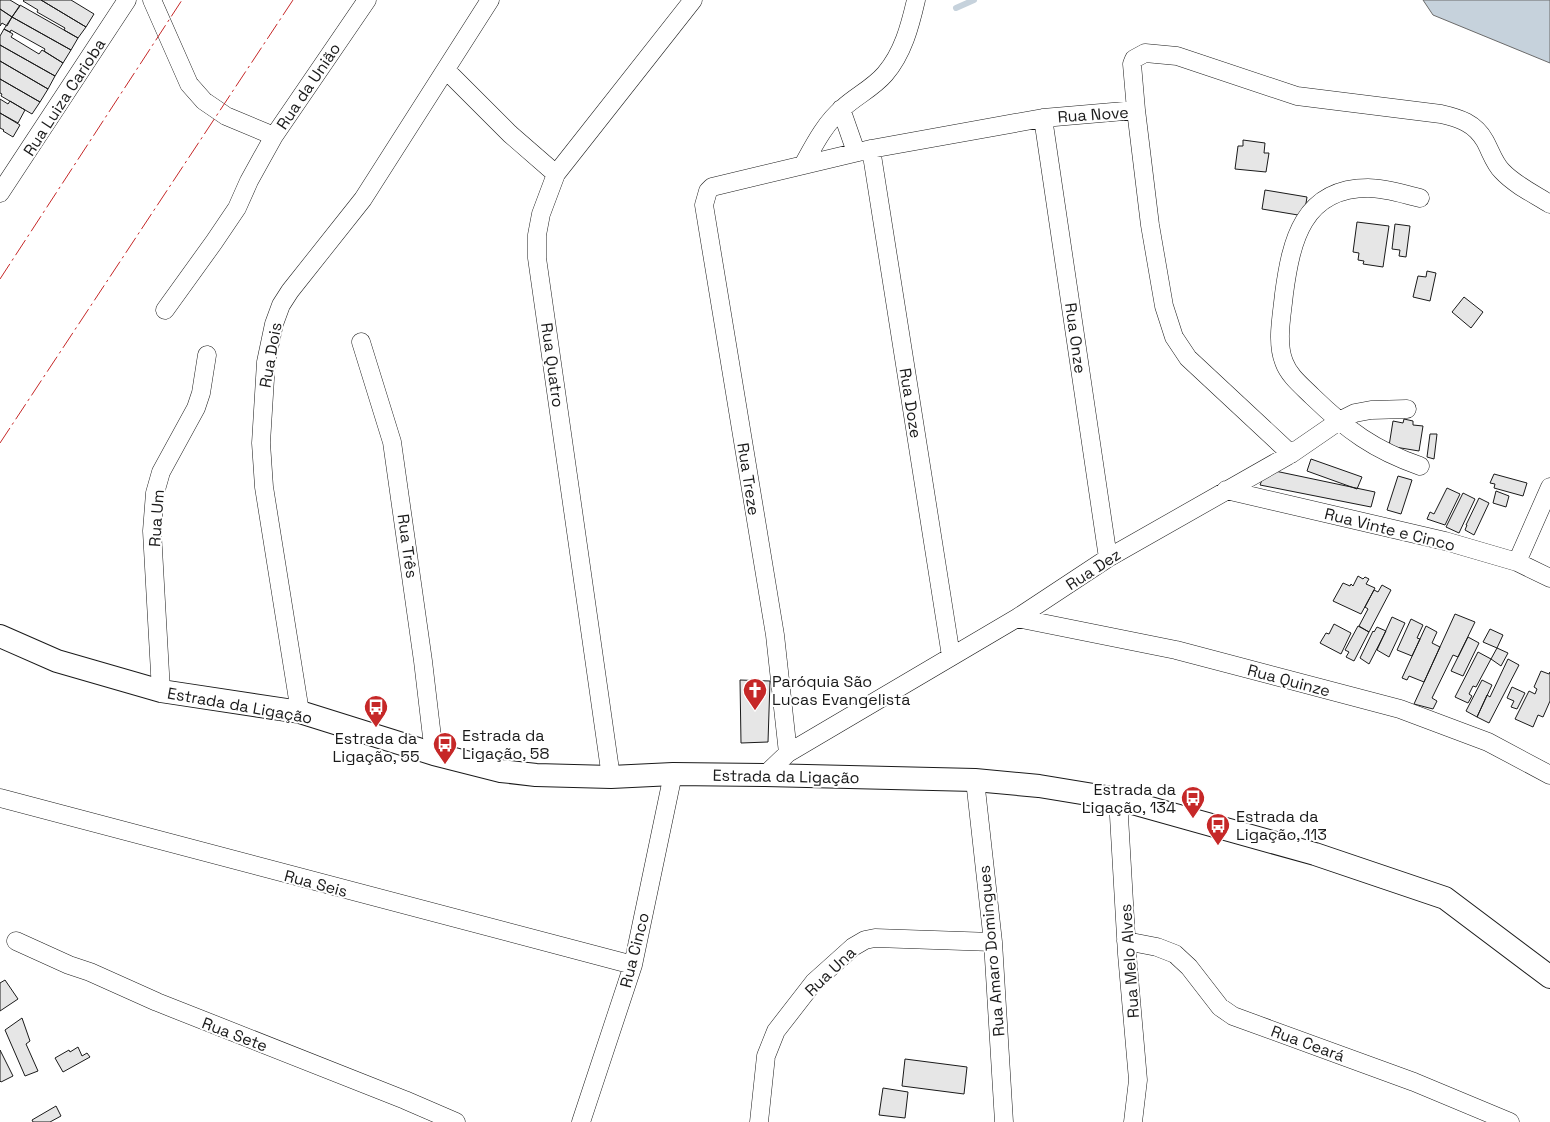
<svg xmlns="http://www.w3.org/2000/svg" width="1550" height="1122" viewBox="0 0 1550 1122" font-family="'Space Grotesk',sans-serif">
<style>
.water{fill:#c6d2dc;stroke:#6a6a6a}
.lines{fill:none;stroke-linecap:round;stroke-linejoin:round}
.stream{stroke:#c6d2dc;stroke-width:6}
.building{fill:#e6e6e6;stroke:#1a1a1a}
.minor-casing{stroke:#1a1a1a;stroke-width:19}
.tertiary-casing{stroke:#1a1a1a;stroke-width:24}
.minor{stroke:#fff;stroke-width:18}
.tertiary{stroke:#fff;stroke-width:22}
.power{stroke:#c62828;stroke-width:1;stroke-dasharray:18 4 2.5 4;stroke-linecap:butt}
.labels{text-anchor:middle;stroke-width:4;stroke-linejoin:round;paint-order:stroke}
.street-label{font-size:16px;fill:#1a1a1a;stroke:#fff}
.poi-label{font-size:16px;fill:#1a1a1a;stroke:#fff;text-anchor:start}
</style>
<rect width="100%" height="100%" fill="#fff"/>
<path class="water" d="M 1423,0 L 1550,0 L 1550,63 L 1433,15 Z"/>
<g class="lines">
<path class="stream" d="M 956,8 L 974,0"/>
</g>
<path class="building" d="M 0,0 L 10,0 L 20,6 L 12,17 L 0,9 Z
M 24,0 L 41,0 L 86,27 L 78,38 L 64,30 L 65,28 L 37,12 L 38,10 L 23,1 Z
M 41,0 L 71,0 L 94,14 L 86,27 Z
M 20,5 L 78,38 L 71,50 L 12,17 Z
M 0,9 L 12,17 L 7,26 L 2,23 L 0,26 Z
M 12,17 L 71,50 L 63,63 L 44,51 L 45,49 L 11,30 L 10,32 L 4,29 Z
M 4,29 L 13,34 L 11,37 L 39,54 L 42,50 L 63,63 L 55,76 L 0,45 L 0,36 Z
M 0,45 L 55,76 L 48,89 L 0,61 Z
M 0,61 L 48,89 L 40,102 L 0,79 Z
M 0,79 L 40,102 L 32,114 L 1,96 L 2,94 L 0,93 Z
M 0,99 L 8,104 L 10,101 L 25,110 L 18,123 L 0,113 Z
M 0,113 L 20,125 L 13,137 L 3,131 L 4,130 L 0,128 Z
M 1243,140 L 1265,143 L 1264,153 L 1269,153 L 1266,172 L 1235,169 L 1238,146 L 1243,146 Z
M 1265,190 L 1307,197 L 1304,216 L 1262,209 Z
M 1357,222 L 1389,226 L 1383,267 L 1363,264 L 1364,261 L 1358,260 L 1359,253 L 1353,252 Z
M 1395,224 L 1410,226 L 1406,257 L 1399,256 L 1400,250 L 1392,249 Z
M 1427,271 L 1436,273 L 1430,301 L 1413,297 L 1418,276 L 1426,277 Z
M 1464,297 L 1483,312 L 1471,328 L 1452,312 Z
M 1404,419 L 1413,421 L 1413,425 L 1423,426 L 1419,451 L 1389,446 L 1393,421 L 1403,423 Z
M 1430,434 L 1437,434 L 1434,459 L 1427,457 Z
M 1311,459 L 1362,477 L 1357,489 L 1307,471 Z
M 1275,471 L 1375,492 L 1371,507 L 1260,485 L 1262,480 Z
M 1494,474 L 1527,483 L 1523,496 L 1494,488 L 1495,484 L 1490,483 Z
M 1398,476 L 1412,480 L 1401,514 L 1387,510 Z
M 1447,488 L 1460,494 L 1445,525 L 1427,519 L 1430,512 L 1434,514 Z
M 1496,491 L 1509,496 L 1506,507 L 1493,503 Z
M 1463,493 L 1475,499 L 1459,533 L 1446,527 Z
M 1479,498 L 1489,503 L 1474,535 L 1465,530 L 1467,525 L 1466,525 Z
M 1358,576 L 1363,579 L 1365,577 L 1369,579 L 1366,584 L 1375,588 L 1361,614 L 1333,601 L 1343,583 L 1350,586 L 1351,584 L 1353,586 Z
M 1382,585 L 1391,590 L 1369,632 L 1359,626 L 1368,609 L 1365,607 L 1374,590 L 1378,592 Z
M 1455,614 L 1475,622 L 1458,657 L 1453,655 L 1432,698 L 1437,701 L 1433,709 L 1414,704 Z
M 1392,617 L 1405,623 L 1389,657 L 1377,650 Z
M 1411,619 L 1423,625 L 1417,638 L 1420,639 L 1412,656 L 1397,650 Z
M 1334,624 L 1351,633 L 1341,654 L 1320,643 L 1326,633 L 1329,634 Z
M 1358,626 L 1369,632 L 1354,661 L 1346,657 L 1349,652 L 1345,650 Z
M 1426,626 L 1437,632 L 1432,643 L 1440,647 L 1424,682 L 1409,676 L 1407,680 L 1402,678 Z
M 1377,627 L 1386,631 L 1369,664 L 1360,658 L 1373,631 L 1374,632 Z
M 1490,629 L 1503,635 L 1497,648 L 1483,642 Z
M 1468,637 L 1479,643 L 1463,676 L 1451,671 Z
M 1497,648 L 1508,653 L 1501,666 L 1491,659 Z
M 1478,652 L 1491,659 L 1476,687 L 1473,686 L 1469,694 L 1472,696 L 1468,703 L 1455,697 Z
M 1508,659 L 1519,665 L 1489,723 L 1477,717 L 1487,695 L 1490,697 Z
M 1541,671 L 1549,674 L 1550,672 L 1550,701 L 1543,717 L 1538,715 L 1533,727 L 1515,719 L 1529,691 L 1535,694 L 1537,689 L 1534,687 Z
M 740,680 L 770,681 L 768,742 L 741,743 Z
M 1482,680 L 1492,685 L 1477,717 L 1466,711 Z
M 1512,687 L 1525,693 L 1517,709 L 1511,707 L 1514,701 L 1507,698 Z
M 5,980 L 18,999 L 0,1011 L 0,983 Z
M 22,1018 L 30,1041 L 26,1044 L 38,1071 L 25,1076 L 5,1030 Z
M 78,1047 L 82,1056 L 87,1053 L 90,1057 L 63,1072 L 55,1058 L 69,1050 L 70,1052 Z
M 0,1050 L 13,1076 L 1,1082 L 0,1081 Z
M 905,1059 L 967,1067 L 964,1094 L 902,1086 Z
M 883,1088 L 908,1092 L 905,1118 L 879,1115 Z
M 56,1106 L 61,1116 L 50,1122 L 33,1122 L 32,1120 Z"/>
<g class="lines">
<g class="minor-casing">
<path id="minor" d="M 152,0 L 189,84 L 204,101 L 226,116 L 274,136 L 367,0
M 446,70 L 510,134 L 556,174
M 841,109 L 856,152
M 1136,110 L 1132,64 L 1134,59 L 1145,53 L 1177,56 L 1297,96 L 1441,114 C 1459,118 1475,123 1485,141 C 1491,152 1494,163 1502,171 C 1515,185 1534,194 1550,204
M 1043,118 L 1108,558
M 871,149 L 951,656
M 803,165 C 814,145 825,123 843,108 C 856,96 873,88 885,74 C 903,53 910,26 916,0
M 0,193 L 127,0
M 165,310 L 214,242 L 237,208 L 249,181 L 274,136
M 361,342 L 392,442 L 423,661 L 434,754
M 1420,466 C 1374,450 1347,430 1313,397 C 1302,386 1289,376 1284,362 C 1276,342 1282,315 1284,294 C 1291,241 1303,188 1368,188 C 1385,188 1403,194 1420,198
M 1226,490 L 1445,541 L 1517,562 L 1550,578
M 1517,562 L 1550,487
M 1017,618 L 1176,650 L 1400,709 L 1488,742 L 1550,775
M 161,691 L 152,531 L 155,493 L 161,472 L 196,408 L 201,393 L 207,355
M 300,712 L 264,487 L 261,443 L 266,362 L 274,324 L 281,305 L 290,291 L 363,199 L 490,0
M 788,753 L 1017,618 L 1108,558 L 1291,454 L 1339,421 L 1355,413 L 1371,410 L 1407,409
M 765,775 L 788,753 L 775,635 L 704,205 L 708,191 L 712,187 L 871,149 L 1043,118 L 1136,110 L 1150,225 L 1164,306 L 1174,337 L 1188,358 L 1291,454
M 611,777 L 537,258 L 537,235 L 541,214 L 556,174 L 693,0
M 975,780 L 993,942 L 1004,1122
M 0,798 L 633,965
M 1118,799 L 1127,954 L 1138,1080 L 1133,1122
M 16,941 L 69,965 L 90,972 L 157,1002 L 405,1100 L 456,1122
M 1126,941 L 1157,947 L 1175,954 L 1189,967 L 1220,1007 L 1233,1016 L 1414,1082 L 1510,1122
M 581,1122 L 633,965 L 673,774
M 759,1122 L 766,1056 L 776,1031 L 814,982 L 853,947 L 865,940 L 875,938 L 993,942"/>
</g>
<g class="tertiary-casing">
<path id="tertiary" d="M 0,636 L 57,661 L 161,691 L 300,712 L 434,754 L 501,771 L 536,775 L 611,777 L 673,774 L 765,775 L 975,780 L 1039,786 L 1118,799 L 1315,854 L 1445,898 L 1550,977"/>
</g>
<use href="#minor" class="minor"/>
<use href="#tertiary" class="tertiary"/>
<path class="power" d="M 0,279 L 182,0
M 0,443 L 293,0"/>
</g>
<defs>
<g id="church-pin" transform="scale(1.25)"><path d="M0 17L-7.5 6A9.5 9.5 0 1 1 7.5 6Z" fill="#c62828" stroke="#fff"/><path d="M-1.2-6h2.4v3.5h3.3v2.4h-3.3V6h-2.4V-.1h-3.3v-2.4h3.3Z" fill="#fff"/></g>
<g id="bus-pin" transform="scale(1.25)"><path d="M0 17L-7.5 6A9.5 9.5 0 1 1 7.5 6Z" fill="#c62828" stroke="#fff"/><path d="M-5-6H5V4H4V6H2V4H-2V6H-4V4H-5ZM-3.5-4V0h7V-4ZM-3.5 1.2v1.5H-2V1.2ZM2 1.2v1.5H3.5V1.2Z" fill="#fff"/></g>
</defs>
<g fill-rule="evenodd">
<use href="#church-pin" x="755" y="690"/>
<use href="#bus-pin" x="376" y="707"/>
<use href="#bus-pin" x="445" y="744"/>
<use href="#bus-pin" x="1193" y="798"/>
<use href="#bus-pin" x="1218" y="825"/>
</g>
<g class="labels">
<g class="street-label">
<text transform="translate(308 86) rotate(-56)" y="6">Rua da União</text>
<text transform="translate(64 97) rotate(-57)" y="6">Rua Luiza Carioba</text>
<text transform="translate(1093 114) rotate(-4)" y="6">Rua Nove</text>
<text transform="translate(1076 338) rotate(82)" y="6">Rua Onze</text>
<text transform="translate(270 355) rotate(-80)" y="6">Rua Dois</text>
<text transform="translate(553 365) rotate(82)" y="6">Rua Quatro</text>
<text transform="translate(911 403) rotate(81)" y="6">Rua Doze</text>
<text transform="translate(749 479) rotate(81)" y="6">Rua Treze</text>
<text transform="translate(156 518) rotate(-86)" y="6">Rua Um</text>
<text transform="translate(1390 529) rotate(14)" y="6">Rua Vinte e Cinco</text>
<text transform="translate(408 546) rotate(82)" y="6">Rua Três</text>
<text transform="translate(1093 569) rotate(-33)" y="6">Rua Dez</text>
<text transform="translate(1289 680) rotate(15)" y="6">Rua Quinze</text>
<text transform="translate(240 705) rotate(10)" y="6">Estrada da Ligação</text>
<text transform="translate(786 776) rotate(1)" y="6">Estrada da Ligação</text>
<text transform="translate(316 883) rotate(15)" y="6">Rua Seis</text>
<text transform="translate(634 950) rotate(-76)" y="6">Rua Cinco</text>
<text transform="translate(991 951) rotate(-95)" y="6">Rua Amaro Domingues</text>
<text transform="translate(1129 961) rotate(-94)" y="6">Rua Melo Alves</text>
<text transform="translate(830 971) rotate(-44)" y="6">Rua Una</text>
<text transform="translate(235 1034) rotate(21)" y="6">Rua Sete</text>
<text transform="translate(1308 1043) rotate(20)" y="6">Rua Ceará</text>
</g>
<g class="poi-label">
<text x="772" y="687">Paróquia São<tspan x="772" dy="18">Lucas Evangelista</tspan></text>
<text x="462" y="741">Estrada da<tspan x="462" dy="18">Ligação, 58</tspan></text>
<text x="376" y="744" text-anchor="middle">Estrada da<tspan x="376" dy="18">Ligação, 55</tspan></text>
<text x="1176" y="795" text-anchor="end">Estrada da<tspan x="1176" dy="18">Ligação, 134</tspan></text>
<text x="1236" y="822">Estrada da<tspan x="1236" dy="18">Ligação, 113</tspan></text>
</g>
</g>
</svg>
